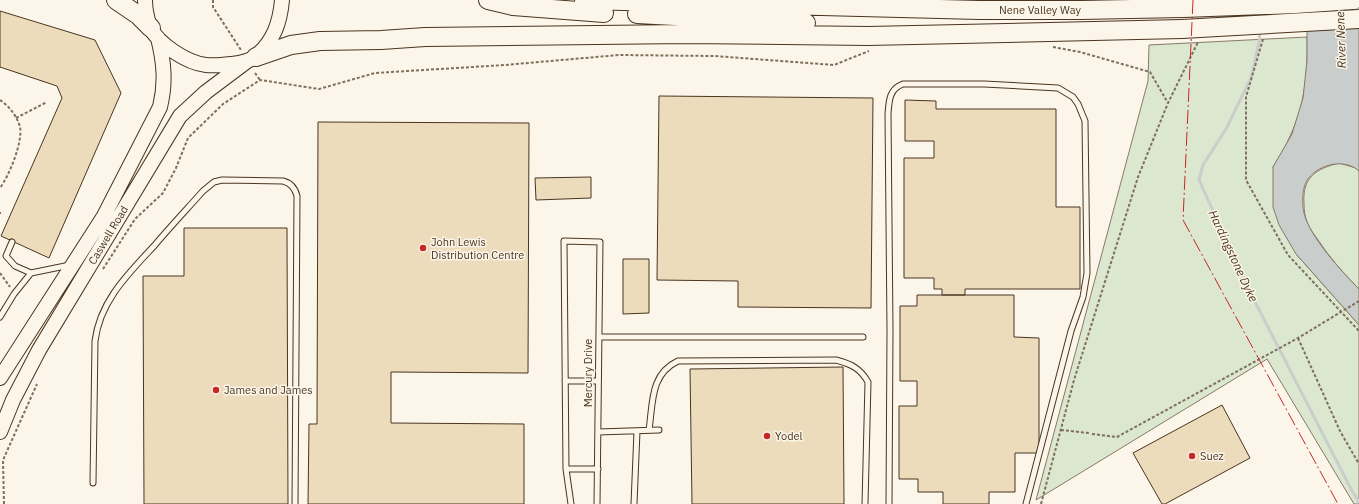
<svg xmlns="http://www.w3.org/2000/svg" width="1359" height="504" viewBox="0 0 1359 504" font-family="'IBM Plex Sans',sans-serif">
<style>
.green{fill:#dce7d0;stroke:#887966}
.water{fill:#c9cecd;stroke:#887966}
.lines{fill:none;stroke-linecap:round;stroke-linejoin:round}
.stream{stroke:#c9cecd;stroke-width:3}
.building{fill:#ecdcbc;stroke:#4a3520}
.lane-casing{stroke:#4a3520;stroke-width:7}
.secondary-casing{stroke:#4a3520;stroke-width:16}
.highway-casing{stroke:#4a3520;stroke-width:20}
.path{stroke:#7f6f5c;stroke-width:2;stroke-dasharray:3 2;stroke-linecap:butt}
.lane{stroke:#fbf6e9;stroke-width:5}
.secondary{stroke:#fbf6e9;stroke-width:14}
.highway{stroke:#fbf6e9;stroke-width:18}
.highway-bridge-casing{stroke:#4a3520;stroke-width:20;stroke-linecap:butt}
.highway-bridge{stroke:#fbf6e9;stroke-width:18}
.power{stroke:#c62828;stroke-width:1;stroke-dasharray:14 3 2 3;stroke-linecap:butt}
.poi-dot{fill:#c62828;stroke:#fbf6e9;stroke-width:1.5}
.labels{text-anchor:middle;stroke-width:3;stroke-linejoin:round;paint-order:stroke}
.street-label{font-size:11px;fill:#4a3520;stroke:#fbf6e9}
.poi-label{font-size:11px;fill:#4a3520;stroke:#fbf6e9;text-anchor:start}
.water-label{font-size:12px;font-style:italic;fill:#4a3520;stroke:#fbf6e9}
</style>
<rect width="100%" height="100%" fill="#fbf6e9"/>
<path class="green" d="M 1307,37 C 1308,70 1305,104 1291,134 C 1286,146 1279,157 1273,167 L 1296,254 L 1359,325 L 1359,504 L 1354,504 L 1267,359 L 1036,500 L 1148,81 L 1149,45 Z
M 1339,163 L 1356,168 L 1359,171 L 1359,289 C 1344,274 1330,258 1318,240 C 1315,235 1310,230 1308,224 C 1305,218 1304,211 1304,204 C 1302,177 1316,169 1339,163 Z"/>
<path class="water" d="M 1307,0 L 1359,0 L 1359,171 C 1344,157 1315,165 1306,182 C 1302,191 1302,204 1304,213 C 1309,236 1342,272 1359,289 L 1359,325 L 1296,254 L 1279,225 L 1273,207 L 1273,167 L 1292,134 L 1303,98 L 1307,61 Z"/>
<g class="lines">
<path class="stream" d="M 1260,30 L 1259,42 L 1251,78 L 1226,129 L 1203,165 L 1199,180 L 1251,294 L 1351,489 L 1359,502"/>
</g>
<path class="building" d="M 0,11 L 95,40 L 121,93 L 49,258 L 1,236 L 62,98 L 57,86 L 0,67 Z
M 659,96 L 873,98 L 871,308 L 738,307 L 738,281 L 657,280 Z
M 905,100 L 936,101 L 936,109 L 1056,109 L 1056,207 L 1080,207 L 1080,289 L 965,289 L 965,295 L 942,295 L 942,289 L 934,289 L 934,278 L 904,278 L 904,158 L 934,158 L 934,141 L 905,141 Z
M 318,122 L 529,123 L 528,373 L 391,372 L 391,423 L 524,424 L 524,504 L 308,504 L 309,424 L 317,424 Z
M 591,177 L 591,198 L 536,200 L 535,178 Z
M 184,228 L 287,228 L 288,504 L 144,504 L 143,276 L 184,276 Z
M 623,259 L 649,259 L 649,313 L 623,314 Z
M 917,295 L 1014,295 L 1014,337 L 1039,338 L 1039,453 L 1015,453 L 1015,492 L 989,492 L 989,504 L 943,504 L 943,492 L 918,492 L 918,479 L 899,479 L 899,406 L 917,406 L 917,381 L 900,381 L 900,306 L 917,306 Z
M 843,367 L 844,504 L 692,504 L 690,369 Z
M 1222,405 L 1250,458 L 1165,504 L 1162,504 L 1133,453 Z"/>
<g class="lines">
<g class="lane-casing">
<path id="lane" d="M 12,242 L 6,256 L 15,266 L 31,273 L 70,265
M 0,317 L 14,294 L 31,273
M 599,337 L 863,337
M 565,381 L 598,381
M 649,430 C 653,403 650,374 678,361 L 836,360 C 851,364 860,368 868,382 L 865,504
M 598,432 L 659,430
M 566,469 L 571,504
M 93,483 L 95,341 C 100,301 128,274 154,246 C 170,227 187,209 203,191 L 214,182 L 222,180 L 283,181 C 291,183 295,188 297,196 L 295,504
M 597,504 L 600,242 L 564,241 L 566,469 L 598,469
M 634,504 L 637,431
M 889,504 L 890,330 L 888,114 C 889,101 889,89 903,84 L 984,84 L 1058,88 L 1073,97 L 1078,104 L 1085,121 L 1087,273 L 1083,297 L 1071,331 L 1026,504"/>
</g>
<g class="secondary-casing">
<path id="secondary" d="M 145,0 C 145,9 147,18 150,27 C 158,44 187,63 206,65 C 214,66 223,65 231,64 C 239,63 249,62 256,56 C 274,41 280,22 282,0
M 0,378 L 104,216 L 160,107 C 166,83 164,62 158,38
M 0,432 L 13,400 L 39,350 L 180,116 L 206,92 L 246,62"/>
</g>
<g class="highway-casing">
<path id="highway" d="M 116,0 L 138,15 L 151,28
M 488,0 L 513,6 L 604,13
M 584,0 L 979,10 L 1081,10 L 1183,8
M 637,14 L 806,23
M 256,57 L 291,45 L 320,41 L 381,40 L 425,37 L 686,34 L 868,36 L 1182,29"/>
</g>
<path class="path" d="M 213,0 L 213,7 L 241,50
M 1263,39 L 1246,97 L 1246,180 L 1288,255 L 1359,331
M 1053,47 L 1080,52 L 1150,72 L 1168,103
M 255,73 L 260,80
M 0,100 C 9,106 17,116 20,127 C 23,142 9,176 0,188
M 16,118 L 47,102
M 0,213 L 1,213
M 103,269 L 135,219 L 163,193 L 176,168 L 188,138 L 223,104 L 260,80 L 319,89 L 375,73 L 505,65 L 619,55 L 714,56 L 834,65 L 869,51
M 0,273 L 10,287
M 1298,338 L 1340,431 L 1359,464
M 1061,430 L 1089,433
M 1092,434 L 1117,437 L 1298,338 L 1359,301
M 4,504 L 3,460 L 37,384
M 1041,504 L 1074,380 L 1138,177 L 1168,103 L 1198,42"/>
<use href="#lane" class="lane"/>
<use href="#secondary" class="secondary"/>
<use href="#highway" class="highway"/>
<g class="highway-bridge-casing">
<path id="highway-bridge" d="M 1183,8 L 1295,4 L 1353,0
M 1182,29 L 1359,19"/>
</g>
<use href="#highway-bridge" class="highway-bridge"/>
<path class="power" d="M 1193,0 L 1183,220 L 1338,504"/>
</g>
<g class="poi-dot">
<circle cx="423" cy="248" r="4"/>
<circle cx="216" cy="390" r="4"/>
<circle cx="767" cy="436" r="4"/>
<circle cx="1192" cy="456" r="4"/>
</g>
<g class="labels">
<g class="street-label">
<text x="1040" y="14">Nene Valley Way</text>
<text transform="translate(108 235) rotate(-59)" y="4">Caswell Road</text>
<text transform="translate(588 373) rotate(-90)" y="4">Mercury Drive</text>
</g>
<g class="poi-label">
<text x="431" y="246">John Lewis<tspan x="431" dy="13">Distribution Centre</tspan></text>
<text x="224" y="394">James and James</text>
<text x="775" y="440">Yodel</text>
<text x="1200" y="460">Suez</text>
</g>
<g class="water-label">
<text transform="translate(1341 40) rotate(-92)" y="4">River Nene</text>
<text transform="translate(1233 256) rotate(65)" y="4">Hardingstone Dyke</text>
</g>
</g>
</svg>
